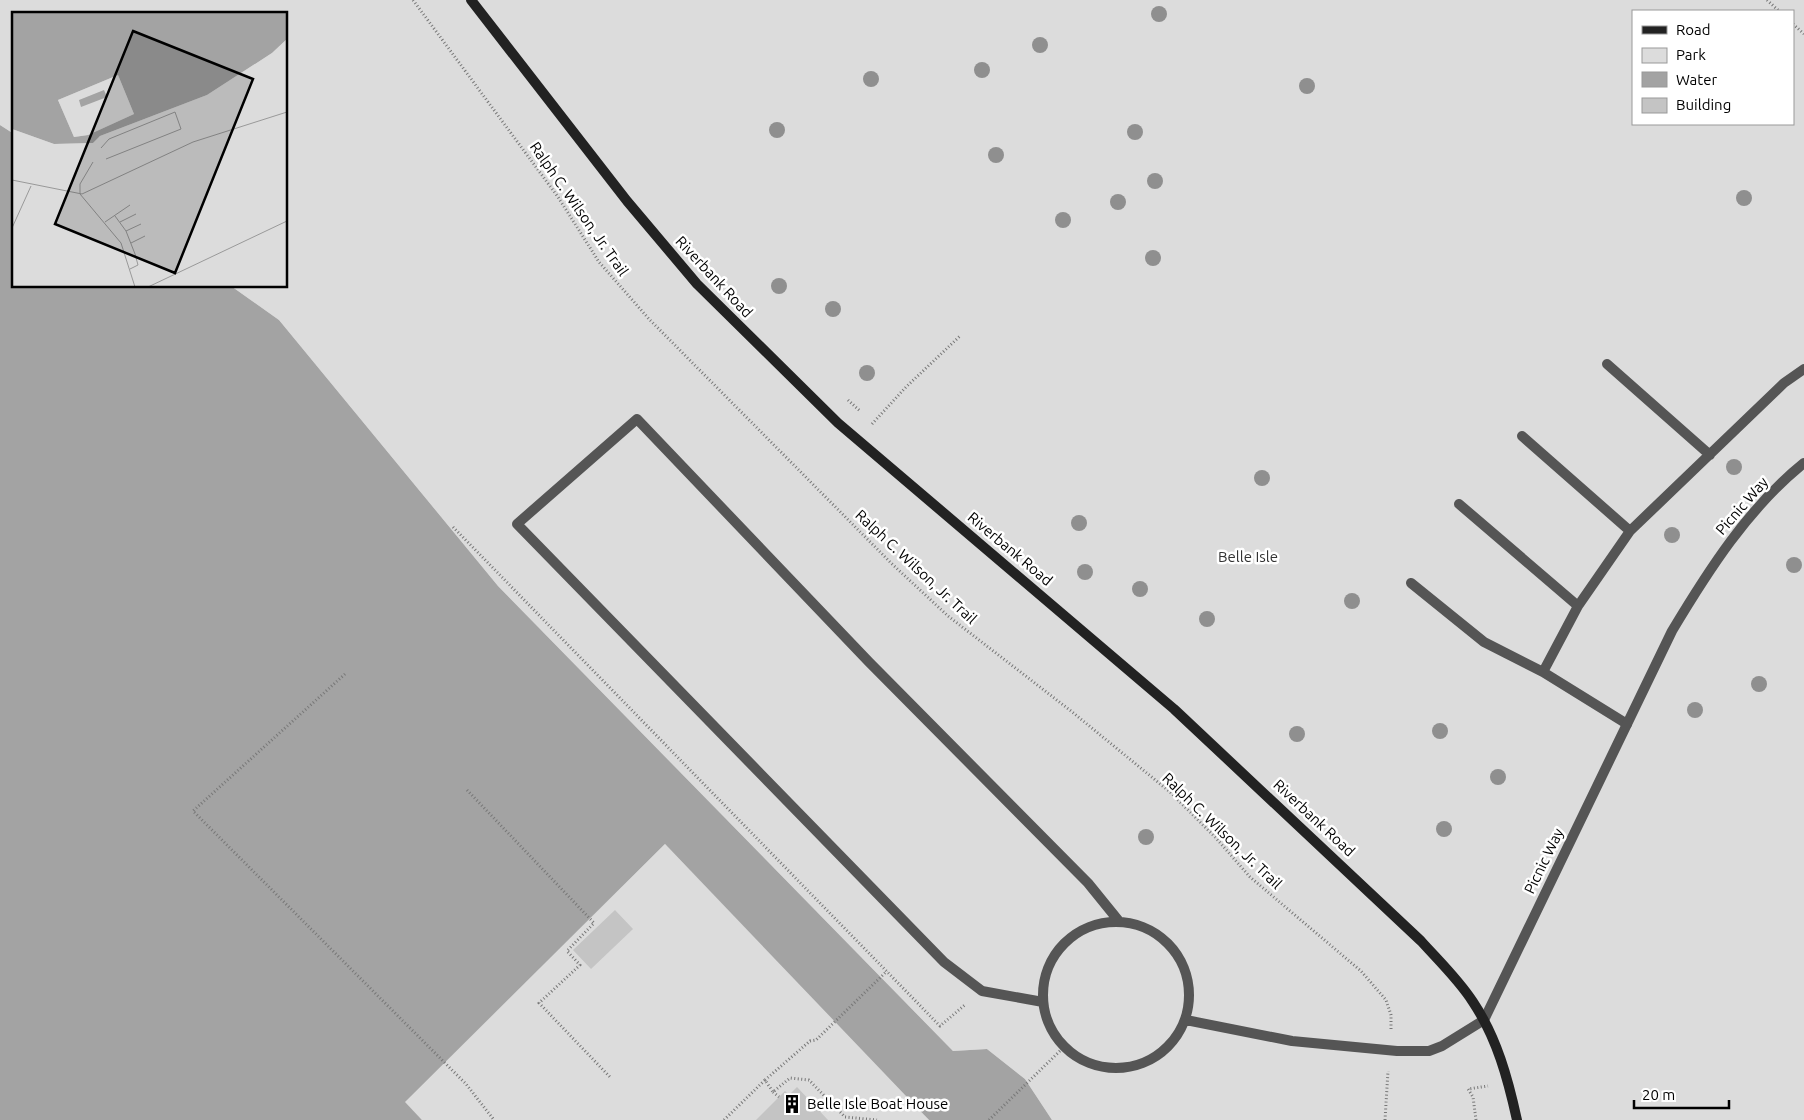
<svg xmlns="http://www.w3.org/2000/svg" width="1804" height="1120" viewBox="0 0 1804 1120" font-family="Ubuntu,sans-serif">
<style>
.green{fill:#dcdcdc;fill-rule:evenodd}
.water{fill:#a3a3a3}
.building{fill:#c4c4c4}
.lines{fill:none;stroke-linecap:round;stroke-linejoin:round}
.path{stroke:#777;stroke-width:3;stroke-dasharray:1 2.5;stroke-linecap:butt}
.lane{stroke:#555;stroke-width:10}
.street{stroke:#555;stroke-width:10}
.secondary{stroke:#222;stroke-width:10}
.tree{fill:#8f8f8f}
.labels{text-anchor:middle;stroke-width:5;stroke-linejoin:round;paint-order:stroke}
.street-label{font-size:15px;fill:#000;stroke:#fff}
.park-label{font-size:15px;fill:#333;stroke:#fff}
.poi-label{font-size:15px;fill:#000;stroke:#fff;text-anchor:start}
.inset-road{fill:none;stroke:#999;stroke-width:1}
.view{fill:#000;fill-opacity:0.15;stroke:#000;stroke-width:2.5}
.inset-edge{fill:none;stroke:#000;stroke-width:2.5}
</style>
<rect width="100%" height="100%" fill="#fff"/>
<path class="green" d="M 0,0 L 1804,0 L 1804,1120 L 1052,1120 L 1025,1079 L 987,1049 L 953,1051 L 498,586 L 279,320 L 231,286 L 286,286 L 286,14 L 14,14 L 14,134 L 0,125 ZM 1633,11 L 1793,11 L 1793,124 L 1633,124 Z
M 665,844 L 899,1087 L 929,1120 L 422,1120 L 404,1102 Z"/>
<path class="water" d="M 0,125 L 14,134 L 14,286 L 231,286 L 279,320 L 498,586 L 953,1051 L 987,1049 L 1025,1079 L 1052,1120 L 929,1120 L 665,844 L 405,1102 L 422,1120 L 0,1120 Z"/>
<path class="building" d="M 615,910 L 633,929 L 591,969 L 573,950 Z
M 797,1087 L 828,1120 L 756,1120 L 785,1091 L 789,1095 Z"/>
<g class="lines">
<path class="path" d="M 413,0 L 558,197 L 599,262 L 649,319 L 891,563 L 948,616 L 1071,711 L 1170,792 L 1215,837 L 1250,877 L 1361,971 L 1386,1000 L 1391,1015 L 1391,1030
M 1767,0 L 1779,11
M 1793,24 L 1804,34
M 848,400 L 860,411
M 872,424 L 906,387 L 960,336
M 453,527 L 940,1026 L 966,1004
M 345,674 L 193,811 L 466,1084 L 494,1120
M 467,790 L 594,923 L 567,951 L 580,965 L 539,1003 L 610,1077
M 765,1080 L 810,1041 L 816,1040 L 887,971
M 773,1092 L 779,1097
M 819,1111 L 829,1101
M 724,1120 L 765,1080 L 773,1092 L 790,1078 L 809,1080 L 845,1117 L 877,1120
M 989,1120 L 1064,1047
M 1385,1120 L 1388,1071
M 1476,1120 L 1473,1097 L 1468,1089 L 1488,1086"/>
<path class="lane" d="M 1607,364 L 1710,455
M 1522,436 L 1630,531
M 1459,504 L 1578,606
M 1411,583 L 1484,642 L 1543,672 L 1627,724
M 1543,672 L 1578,606 L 1630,531 L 1784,383 L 1804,369
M1043 995a73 73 0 1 1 146 0a73 73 0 1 1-146 0Z
M 1043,1002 L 982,991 L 944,962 L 517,524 L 637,419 L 869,662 L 1088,883 L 1118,920
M 1186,1020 L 1292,1041 L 1397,1051 L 1429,1051 L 1442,1046 L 1484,1020"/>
<path class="street" d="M 1484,1020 L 1672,631 C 1708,571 1748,508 1804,463"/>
<path class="secondary" d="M 471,0 L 627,201 L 697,284 L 838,423 L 1174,709 L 1421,941 C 1439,961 1459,980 1473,1002 C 1497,1038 1508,1079 1517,1120"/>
</g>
<g class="tree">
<circle cx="1159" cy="14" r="8"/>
<circle cx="1040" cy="45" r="8"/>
<circle cx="982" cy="70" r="8"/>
<circle cx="871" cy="79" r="8"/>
<circle cx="1307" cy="86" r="8"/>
<circle cx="777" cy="130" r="8"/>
<circle cx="1135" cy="132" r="8"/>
<circle cx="996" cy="155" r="8"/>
<circle cx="1155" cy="181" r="8"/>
<circle cx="1744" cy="198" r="8"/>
<circle cx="1118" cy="202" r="8"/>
<circle cx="1063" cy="220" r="8"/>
<circle cx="1153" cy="258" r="8"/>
<circle cx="779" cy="286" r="8"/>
<circle cx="833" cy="309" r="8"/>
<circle cx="867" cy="373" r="8"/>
<circle cx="1734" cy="467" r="8"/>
<circle cx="1262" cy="478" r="8"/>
<circle cx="1079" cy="523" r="8"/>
<circle cx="1672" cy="535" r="8"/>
<circle cx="1794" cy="565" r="8"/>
<circle cx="1085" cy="572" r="8"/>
<circle cx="1140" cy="589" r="8"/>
<circle cx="1352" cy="601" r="8"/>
<circle cx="1207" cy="619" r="8"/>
<circle cx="1759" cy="684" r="8"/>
<circle cx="1695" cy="710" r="8"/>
<circle cx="1440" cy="731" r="8"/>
<circle cx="1297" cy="734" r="8"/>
<circle cx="1498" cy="777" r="8"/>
<circle cx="1444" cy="829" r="8"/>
<circle cx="1146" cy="837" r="8"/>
</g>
<defs>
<g id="building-bare" transform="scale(1.5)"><path d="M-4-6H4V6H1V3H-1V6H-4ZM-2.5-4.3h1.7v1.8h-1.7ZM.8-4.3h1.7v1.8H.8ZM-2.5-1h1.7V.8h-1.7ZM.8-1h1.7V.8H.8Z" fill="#000" stroke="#fff" stroke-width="2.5" paint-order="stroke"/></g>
</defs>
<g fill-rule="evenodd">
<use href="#building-bare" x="792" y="1104"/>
</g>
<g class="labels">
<g class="street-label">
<text transform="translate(579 209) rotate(55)" y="5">Ralph C. Wilson, Jr. Trail</text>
<text transform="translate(714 277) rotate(47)" y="5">Riverbank Road</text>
<text transform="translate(1742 506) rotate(-49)" y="5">Picnic Way</text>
<text transform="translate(1010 549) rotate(40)" y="5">Riverbank Road</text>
<text transform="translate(916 567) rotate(43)" y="5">Ralph C. Wilson, Jr. Trail</text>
<text transform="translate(1314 818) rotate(43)" y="5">Riverbank Road</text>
<text transform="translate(1222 831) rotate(44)" y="5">Ralph C. Wilson, Jr. Trail</text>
<text transform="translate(1544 861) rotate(-64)" y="5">Picnic Way</text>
</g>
<g class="park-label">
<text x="1248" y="562">Belle Isle</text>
</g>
<g class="poi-label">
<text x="807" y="1109">Belle Isle Boat House</text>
</g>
</g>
<g transform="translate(12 12)">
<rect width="275" height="275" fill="#fff"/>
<path d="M 275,27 L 275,275 L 0,275 L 0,117 L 42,132 L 81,131 L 88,124 L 195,83 L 260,41 ZM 106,63 L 122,102 L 76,123 L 62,125 L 46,88 Z" fill="#dcdcdc"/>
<path d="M 0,0 L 275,0 L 275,27 L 260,41 L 195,83 L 88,124 L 81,131 L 42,132 L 0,117 ZM 106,63 L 122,102 L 76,123 L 62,125 L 46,88 ZM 92,78 L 95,85 L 69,95 L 67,88 Z" fill="#a3a3a3" fill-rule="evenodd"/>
<path class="inset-road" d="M 89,136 L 97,127 L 163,100 L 169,117 L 94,147M 81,150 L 68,172 L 68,182 L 109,231 L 123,275M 0,168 L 70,182 L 181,130 L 275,100M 103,204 L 114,219 L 123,242 L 126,253 L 118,257M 93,210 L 118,193M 108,210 L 124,202M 0,216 L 19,174M 114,219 L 129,212M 119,231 L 133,224M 136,275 L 275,209"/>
<path class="view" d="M 121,19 L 241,67 L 163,261 L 43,212 Z"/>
<rect width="275" height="275" class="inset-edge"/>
</g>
<rect x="1632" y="10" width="162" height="115" fill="#ffffff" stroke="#999999"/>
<rect x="1642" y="26" width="25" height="8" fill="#222222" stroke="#999999"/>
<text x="1676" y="35" font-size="15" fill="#000000">Road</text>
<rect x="1642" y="48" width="25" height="15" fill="#dcdcdc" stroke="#999999"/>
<text x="1676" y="60" font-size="15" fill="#000000">Park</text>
<rect x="1642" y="72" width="25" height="15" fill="#a3a3a3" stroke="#999999"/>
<text x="1676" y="85" font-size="15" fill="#000000">Water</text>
<rect x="1642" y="98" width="25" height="15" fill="#c4c4c4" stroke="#999999"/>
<text x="1676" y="110" font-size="15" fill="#000000">Building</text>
<path d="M1634 1100v8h95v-8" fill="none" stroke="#000000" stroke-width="2.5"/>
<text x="1642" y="1100" font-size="15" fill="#000000" stroke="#ffffff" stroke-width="4" paint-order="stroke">20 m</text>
</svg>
